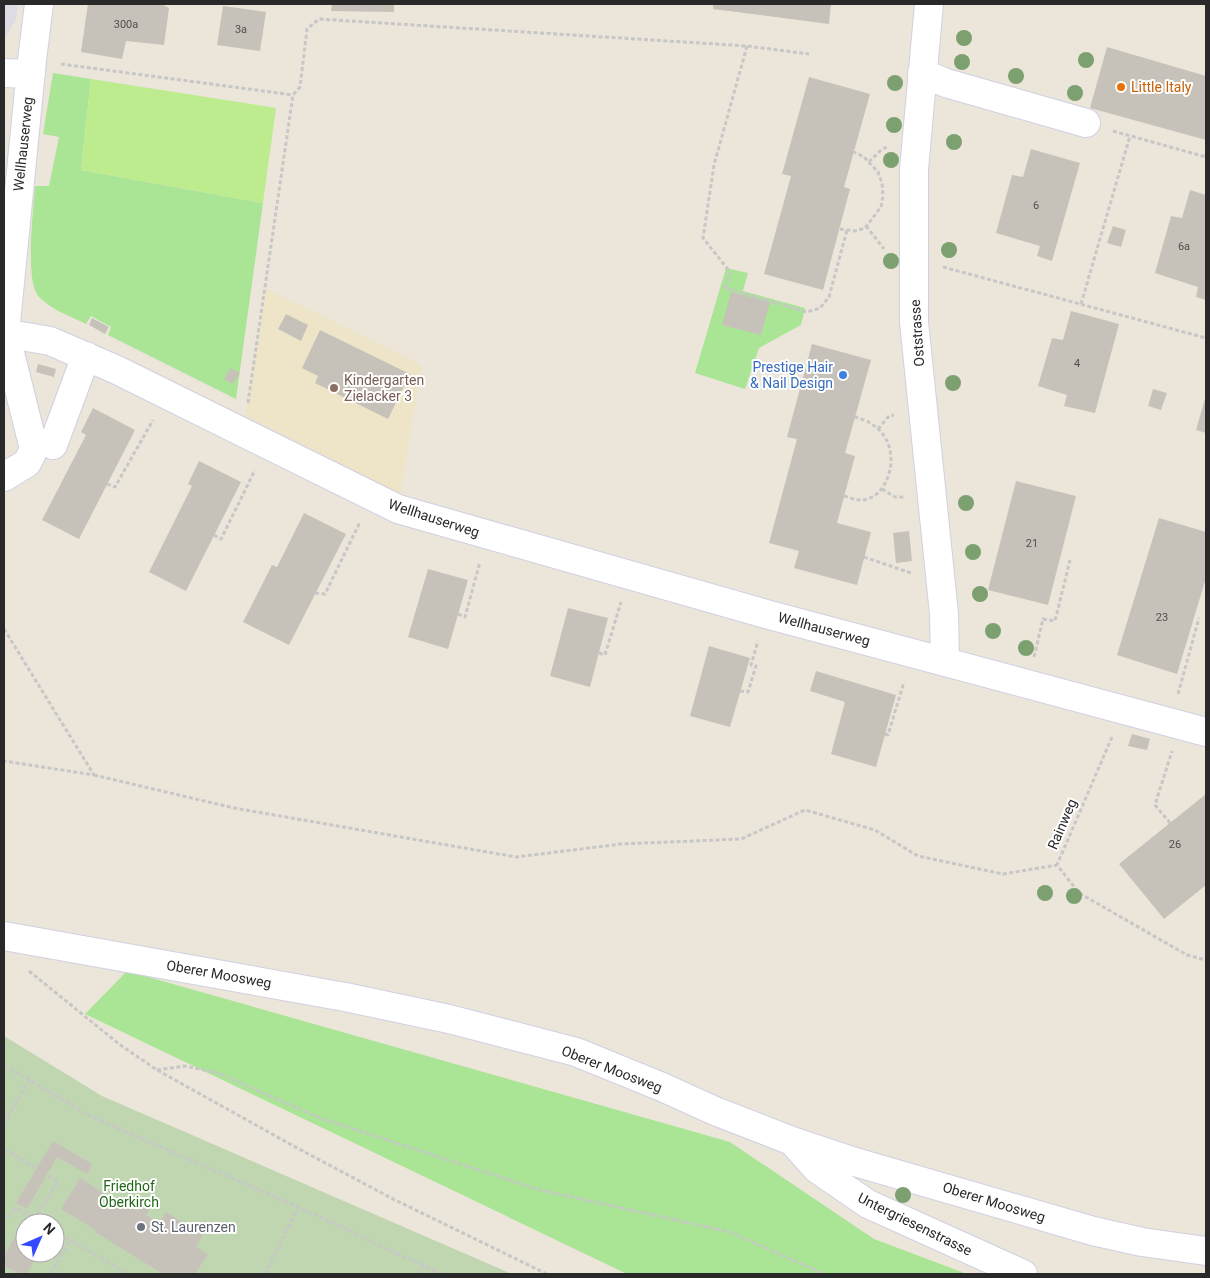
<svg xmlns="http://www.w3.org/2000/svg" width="1210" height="1278" viewBox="0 0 1210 1278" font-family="Roboto,sans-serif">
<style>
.industrial{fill:#dedbe4}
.education{fill:#eee5c8}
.green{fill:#a9e594}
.cemetery{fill:#c0d6b0;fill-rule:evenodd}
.pitch{fill:#bdec8f}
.building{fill:#c7c2b9}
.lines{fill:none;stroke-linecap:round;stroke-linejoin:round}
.minor-casing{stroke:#cfd1e2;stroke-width:30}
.path{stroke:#c7c7c7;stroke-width:3;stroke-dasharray:4 2.5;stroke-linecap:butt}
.minor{stroke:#fff;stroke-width:28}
.tree{fill:#7ca06f}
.food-dot{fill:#e8710a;stroke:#fff;stroke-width:2}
.shop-dot{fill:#3f7fe0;stroke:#fff;stroke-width:2}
.education-dot{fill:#8d6e63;stroke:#fff;stroke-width:2}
.worship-dot{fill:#6b7280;stroke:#fff;stroke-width:2}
.labels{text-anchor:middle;stroke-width:4;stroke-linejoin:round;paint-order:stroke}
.number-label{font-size:11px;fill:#504f4d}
.food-label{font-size:14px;fill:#c56008;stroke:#fff;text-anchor:start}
.street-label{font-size:14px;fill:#292929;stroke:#fff}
.shop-label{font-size:14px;fill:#366cbe;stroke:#fff;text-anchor:end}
.education-label{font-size:14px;fill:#785e54;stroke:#fff;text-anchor:start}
.park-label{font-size:14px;fill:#216717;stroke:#fff}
.worship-label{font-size:14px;fill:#5b616d;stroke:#fff;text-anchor:start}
</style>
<rect width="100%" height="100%" fill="#ece5da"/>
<path class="industrial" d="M 4,4 L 18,4 L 16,19 L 8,33 L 4,38 Z"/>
<path class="education" d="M 266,288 L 422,365 L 398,509 L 243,433 Z"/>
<path class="green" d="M 53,73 L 91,79 L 81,170 L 263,203 L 236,399 L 108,335 L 111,327 L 91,316 L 86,324 C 70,316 52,310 39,297 C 24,281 34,209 35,186 L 49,186 L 59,137 L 43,134 Z
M 726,268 L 748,273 L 743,291 L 805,308 L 801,325 L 759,348 L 745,389 L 695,373 Z
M 127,971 L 730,1142 L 874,1239 L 967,1274 L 627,1274 L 85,1014 Z"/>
<path class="cemetery" d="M 4,1036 L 102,1096 L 512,1274 L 4,1274 ZM 25,1223 L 55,1223 L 55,1253 L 25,1253 Z"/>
<path class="pitch" d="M 91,79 L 276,108 L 263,203 L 81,170 Z"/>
<path class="building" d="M 88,4 L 162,4 L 169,8 L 164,45 L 126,41 L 122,59 L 81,52 Z
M 332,4 L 394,4 L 394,12 L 331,11 Z
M 713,4 L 831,4 L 829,24 L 713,9 Z
M 223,6 L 266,12 L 260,51 L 217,45 Z
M 1107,47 L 1206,76 L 1206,140 L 1090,108 Z
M 809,77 L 870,94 L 844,187 L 850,189 L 823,290 L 764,274 L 791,176 L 782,174 Z
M 1031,149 L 1080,163 L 1052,261 L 1037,256 L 1040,246 L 996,233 L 1012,175 L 1023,177 Z
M 1190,190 L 1206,195 L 1206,300 L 1196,297 L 1198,287 L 1155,273 L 1171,216 L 1182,218 Z
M 1113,226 L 1126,230 L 1121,247 L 1107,243 Z
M 731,292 L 770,302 L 761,335 L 722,325 Z
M 1071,311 L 1119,324 L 1095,413 L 1064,406 L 1067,395 L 1038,386 L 1052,338 L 1063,340 Z
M 286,314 L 308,325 L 301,341 L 278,329 Z
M 92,318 L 109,327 L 105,334 L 89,325 Z
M 320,330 L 410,374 L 388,419 L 315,383 L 318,376 L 302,368 Z
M 812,344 L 871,360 L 845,453 L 855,456 L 837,523 L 871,532 L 857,585 L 794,568 L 799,551 L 769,543 L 797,439 L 787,437 Z
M 38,364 L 56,369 L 54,377 L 36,372 Z
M 230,368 L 240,373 L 233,384 L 224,379 Z
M 1153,389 L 1167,393 L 1161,410 L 1148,406 Z
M 1206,395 L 1206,433 L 1196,430 Z
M 93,408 L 135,430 L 79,539 L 42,520 L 86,435 L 81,432 Z
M 199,461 L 241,482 L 186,591 L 149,572 L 192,486 L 188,484 Z
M 1016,481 L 1076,496 L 1048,605 L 988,590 Z
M 304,513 L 346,534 L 289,645 L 243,622 L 272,565 L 277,567 Z
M 1159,518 L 1206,532 L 1206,578 L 1177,674 L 1117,655 Z
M 909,531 L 912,561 L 896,563 L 893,533 Z
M 428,569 L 468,580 L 448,649 L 408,637 Z
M 568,608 L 608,618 L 590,687 L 550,676 Z
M 709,646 L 750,658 L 730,727 L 690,716 Z
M 816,671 L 896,695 L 876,767 L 831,754 L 845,702 L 810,691 Z
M 1132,734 L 1150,739 L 1147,750 L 1128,746 Z
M 1206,794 L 1206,885 L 1164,919 L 1119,864 Z
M 53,1141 L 92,1164 L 87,1174 L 57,1157 L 27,1209 L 16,1203 Z
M 80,1178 L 116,1201 L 118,1198 L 138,1211 L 143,1203 L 151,1207 L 146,1215 L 159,1224 L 166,1212 L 203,1235 L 196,1247 L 208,1254 L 195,1274 L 163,1274 L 95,1232 L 96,1230 L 61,1209 Z
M 25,1218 L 34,1223 L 25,1223 L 25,1253 L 38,1253 L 27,1274 L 20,1274 L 4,1266 L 4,1257 Z"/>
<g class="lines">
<g class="minor-casing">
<path id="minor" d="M 929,4 L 914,169 L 914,322 L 944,614 L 945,661
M 4,73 L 31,74
M 922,73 L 946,83 L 1086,123
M 4,333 L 50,341 L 117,370 L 398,509 L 766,614 L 1206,732
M 53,445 L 86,356
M 4,477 L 27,463 L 34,449 L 5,333 L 32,60 L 39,4
M 4,936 L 345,997 L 449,1019 L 576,1052 L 662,1087 L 715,1111 L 792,1141 L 855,1162 L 1093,1231 L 1142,1242 L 1206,1251
M 793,1142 L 817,1169 L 868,1204 L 1023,1274"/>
</g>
<path class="path" d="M 747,46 L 714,165 L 703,238 L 730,272 L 725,288 L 807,312 L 820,308 L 829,297 L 847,230
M 61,64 L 293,95
M 1113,131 L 1206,157
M 869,162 L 882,149 L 887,147
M 866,226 L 884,249
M 840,229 L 855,231 L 865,228 L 881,207 L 883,196 L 882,183 L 878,172 L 864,157 L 854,152
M 943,267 L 1206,338
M 1081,304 L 1130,136
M 248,403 L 293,95 L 300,87 L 307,29 L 319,19 L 747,46 L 809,54
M 878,429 L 889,416 L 894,415
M 107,484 L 115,487 L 153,420
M 882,489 L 895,497 L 904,497
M 844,496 C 852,498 860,502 867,499 C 878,496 884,487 888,477 C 895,457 890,434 870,423 C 866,420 860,419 855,417
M 214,535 L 221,539 L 255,470
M 864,557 L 911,573
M 315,593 L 325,594 L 360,522
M 458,614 L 465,617 L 480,562
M 4,629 L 94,775 L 4,761
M 599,653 L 605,655 L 621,602
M 1034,657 L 1043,619 L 1055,621 L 1070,560
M 740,691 L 748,692 L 756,666 L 751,665 L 758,641
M 1178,694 L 1199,618
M 885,734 L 888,735 L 904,682
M 1112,737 L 1057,865 L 1079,893 L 1187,955 L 1206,960
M 94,775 L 234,808 L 516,857 L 621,844 L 741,839 L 805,810 L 875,830 L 918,856 L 1003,874 L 1057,865
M 1170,823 L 1155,805 L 1172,751
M 29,971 L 119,1044 L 157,1070 L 299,1149 L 393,1199 L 547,1274
M 4,1065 L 90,1116 L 298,1207 L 441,1274
M 157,1070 L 185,1066 L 218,1073 L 320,1118 L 540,1190 L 730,1232 L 824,1274
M 4,1122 L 30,1080
M 4,1149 L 36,1168
M 4,1215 L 8,1218 L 16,1208 L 41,1223
M 34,1219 L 58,1181 L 47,1175
M 55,1231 L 128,1274
M 50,1274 L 70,1240
M 265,1274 L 298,1207
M 418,1274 L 423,1265"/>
<use href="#minor" class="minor"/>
</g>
<g class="tree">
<circle cx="964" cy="38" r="8"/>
<circle cx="1086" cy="60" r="8"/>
<circle cx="962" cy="62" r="8"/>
<circle cx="1016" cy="76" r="8"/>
<circle cx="895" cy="83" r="8"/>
<circle cx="1075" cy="93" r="8"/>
<circle cx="894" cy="125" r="8"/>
<circle cx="954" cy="142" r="8"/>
<circle cx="891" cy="160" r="8"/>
<circle cx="949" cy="250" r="8"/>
<circle cx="891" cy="261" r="8"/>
<circle cx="953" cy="383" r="8"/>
<circle cx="966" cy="503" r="8"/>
<circle cx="973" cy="552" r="8"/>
<circle cx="980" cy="594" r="8"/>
<circle cx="993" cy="631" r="8"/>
<circle cx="1026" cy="648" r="8"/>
<circle cx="1045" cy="893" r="8"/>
<circle cx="1074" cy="896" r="8"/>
<circle cx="903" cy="1195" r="8"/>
</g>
<circle class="food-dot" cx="1121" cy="87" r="5"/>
<circle class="shop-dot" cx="843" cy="375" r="5"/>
<circle class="education-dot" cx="334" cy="388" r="5"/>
<circle class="worship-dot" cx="141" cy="1227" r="5"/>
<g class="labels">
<g class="number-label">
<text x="126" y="28">300a</text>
<text x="241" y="33">3a</text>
<text x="1036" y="209">6</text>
<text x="1184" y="250">6a</text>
<text x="1077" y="367">4</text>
<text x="1032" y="547">21</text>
<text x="1162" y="621">23</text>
<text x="1175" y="848">26</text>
</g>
<g class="food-label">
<text x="1131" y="92">Little Italy</text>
</g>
<g class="street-label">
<text transform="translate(23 144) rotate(-84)" y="5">Wellhauserweg</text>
<text transform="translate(917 333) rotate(-94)" y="5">Oststrasse</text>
<text transform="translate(434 518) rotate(18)" y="5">Wellhauserweg</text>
<text transform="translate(824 629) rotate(15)" y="5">Wellhauserweg</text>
<text transform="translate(1062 824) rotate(-67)" y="5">Rainweg</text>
<text transform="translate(219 974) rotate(10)" y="5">Oberer Moosweg</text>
<text transform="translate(612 1069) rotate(21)" y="5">Oberer Moosweg</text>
<text transform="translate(994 1202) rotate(17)" y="5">Oberer Moosweg</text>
<text transform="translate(915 1224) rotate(26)" y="5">Untergriesenstrasse</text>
</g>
<g class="shop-label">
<text x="833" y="372">Prestige Hair<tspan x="833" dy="16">&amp; Nail Design</tspan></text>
</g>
<g class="education-label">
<text x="344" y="385">Kindergarten<tspan x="344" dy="16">Zielacker 3</tspan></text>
</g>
<g class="park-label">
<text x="129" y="1191">Friedhof<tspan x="129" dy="16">Oberkirch</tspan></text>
</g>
<g class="worship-label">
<text x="151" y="1232">St. Laurenzen</text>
</g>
</g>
<rect width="1210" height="1278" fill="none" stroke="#292929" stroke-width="10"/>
<g transform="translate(40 1238) rotate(45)"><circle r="24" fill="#ffffff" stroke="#a9a9a9"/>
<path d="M0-4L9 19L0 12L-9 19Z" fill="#3349ff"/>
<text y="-8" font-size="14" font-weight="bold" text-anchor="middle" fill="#292929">N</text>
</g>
</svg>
